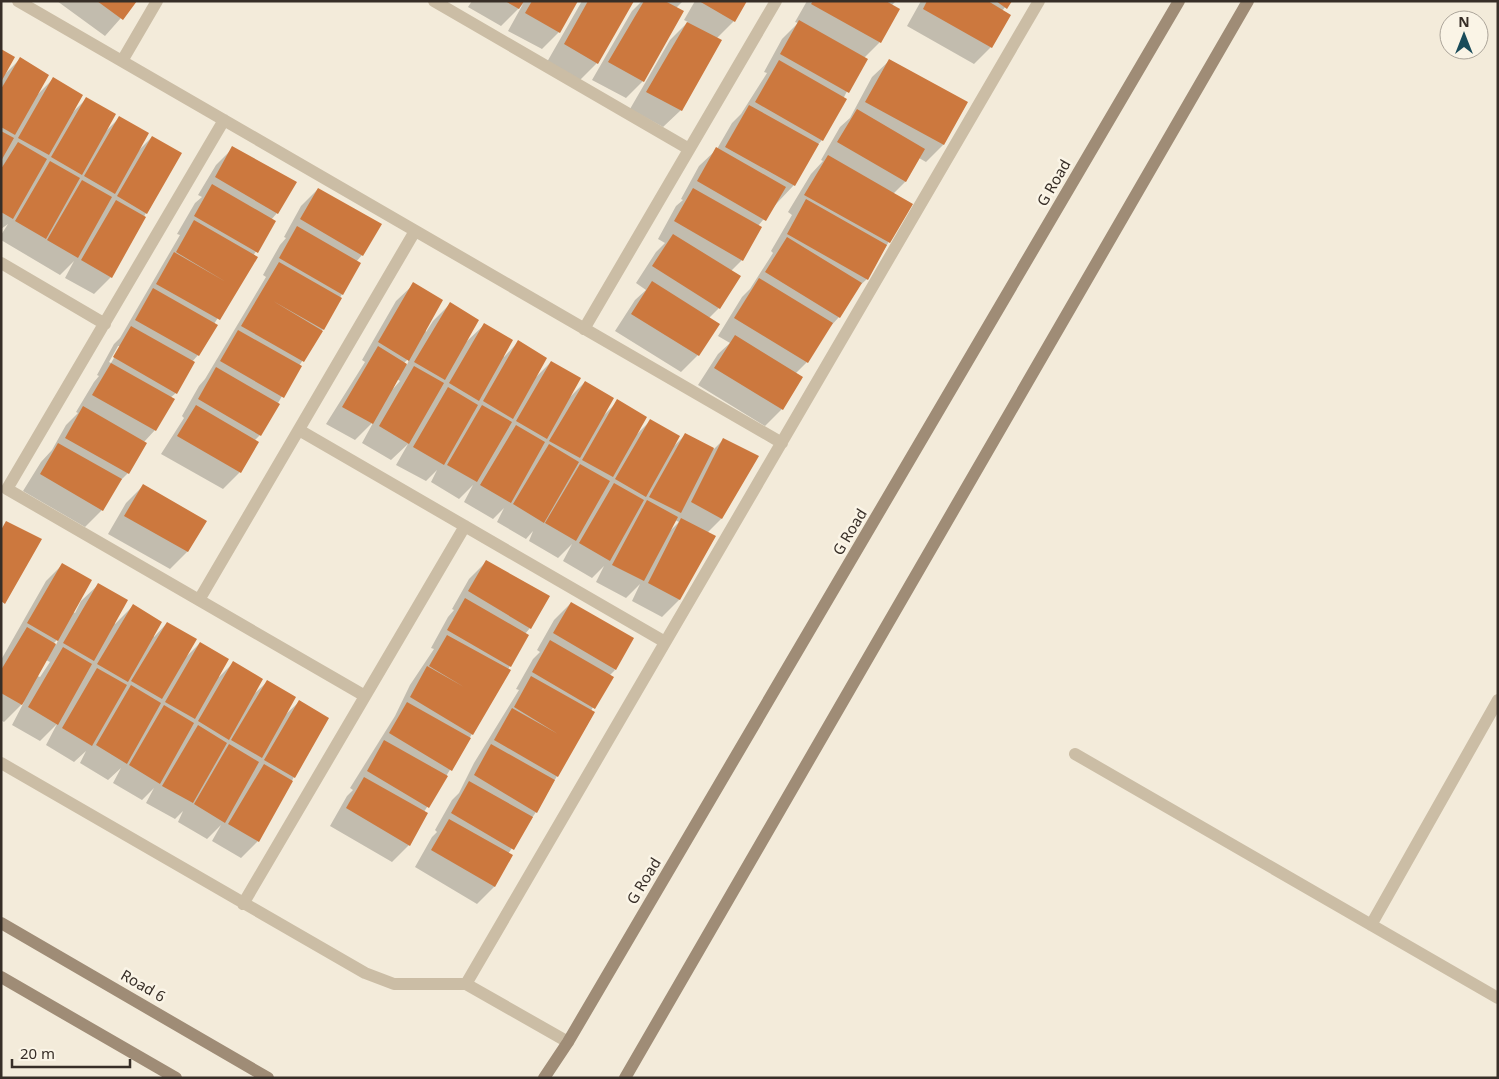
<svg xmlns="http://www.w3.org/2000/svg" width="1499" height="1079" viewBox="0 0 1499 1079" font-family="'Noto Sans',sans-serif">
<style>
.shadow{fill:#0003;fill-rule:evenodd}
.building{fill:#cc783e}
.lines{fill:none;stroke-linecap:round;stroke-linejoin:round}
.street{stroke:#cbbda5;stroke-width:12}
.secondary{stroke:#9f8c76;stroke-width:12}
.labels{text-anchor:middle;stroke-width:5;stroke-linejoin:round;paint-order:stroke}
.street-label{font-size:15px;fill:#372e27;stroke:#faf4e6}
</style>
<rect width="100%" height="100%" fill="#f3ebda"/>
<path class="shadow" d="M 57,1 L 136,1 L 105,36 Z
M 472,1 L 576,1 L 559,32 L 542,49 L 508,31 L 523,4 L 501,26 L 468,7 Z
M 582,1 L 633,1 L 597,63 L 580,80 L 547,62 Z
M 642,1 L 683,1 L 676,8 L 643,81 L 626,98 L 592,80 L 632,11 Z
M 695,1 L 746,1 L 734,21 L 717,38 L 720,40 L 681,110 L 663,127 L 630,109 L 670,40 L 688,22 L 684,20 Z
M 807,1 L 896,1 L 891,6 L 880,42 L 864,58 L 822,140 L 816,147 L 794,185 L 777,203 L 758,226 L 742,260 L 731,271 L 719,308 L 709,318 L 698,355 L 681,372 L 615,331 L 635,300 L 646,290 L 636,283 L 656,252 L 665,243 L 658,239 L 676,206 L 683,200 L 681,199 L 699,166 L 717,149 L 732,123 L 741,114 L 767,73 L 764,72 L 782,39 L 798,23 L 795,22 Z
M 921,1 L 1010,1 L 1002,11 L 991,47 L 974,64 L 907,26 Z
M 1,50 L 5,74 L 20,59 L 38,94 L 53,79 L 72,113 L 87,98 L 106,131 L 120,117 L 138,151 L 152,137 L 146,213 L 111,277 L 94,294 L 65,278 L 74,261 L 60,275 L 1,240 L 1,235 L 8,224 L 1,229 Z
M 890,60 L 967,103 L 943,145 L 926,162 L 919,158 L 905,182 L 893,194 L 911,204 L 867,279 L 856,289 L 839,317 L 829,328 L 807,362 L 795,374 L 782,409 L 765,426 L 698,385 L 718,354 L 730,343 L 718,336 L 742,297 L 750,289 L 773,253 L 771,251 L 792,215 L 788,212 L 811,174 L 823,161 L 821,160 L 840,127 L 850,118 L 872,77 Z
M 233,148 L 277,213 L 271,220 L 274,222 L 253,256 L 256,257 L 214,324 L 198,355 L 192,362 L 176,393 L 170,398 L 155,430 L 144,442 L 128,473 L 118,483 L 102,510 L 85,527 L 23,491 L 41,462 L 52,450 L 66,425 L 78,413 L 76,412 L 94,382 L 99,376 L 97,375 L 114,344 L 120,338 L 180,235 L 177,234 L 195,203 L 202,197 L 198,195 L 216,165 ZM 118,346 L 121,346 L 111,363 L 109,362 Z
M 318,189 L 380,224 L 362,255 L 356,262 L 359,263 L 323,329 L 299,366 L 260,435 L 255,440 L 240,472 L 223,489 L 161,454 L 184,418 L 182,416 L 199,386 L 205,379 L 266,277 L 263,275 L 280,245 L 286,238 L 284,237 L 301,206 Z
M 414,284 L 426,332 L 433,321 L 450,304 L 465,343 L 484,325 L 504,357 L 518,342 L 536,377 L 551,362 L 570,397 L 585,382 L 604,415 L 618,401 L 637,434 L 651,420 L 674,446 L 685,435 L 714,449 L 724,439 L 721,519 L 707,533 L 715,537 L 679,600 L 662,617 L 632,601 L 640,584 L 626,598 L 596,582 L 604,566 L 592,578 L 563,561 L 572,544 L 558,558 L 529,541 L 533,531 L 526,539 L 497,522 L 504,508 L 493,519 L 464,502 L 473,485 L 459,499 L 431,482 L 437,470 L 426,481 L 396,465 L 408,444 L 391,460 L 362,443 L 374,421 L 355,440 L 326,424 L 365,362 L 362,360 L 396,301 ZM 410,357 L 407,365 L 404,363 ZM 397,379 L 400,381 L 393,389 ZM 675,520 L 679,522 L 670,531 Z
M 143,486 L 205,521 L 187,552 L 170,569 L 108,534 L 126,503 Z
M 486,562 L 530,628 L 525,634 L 510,666 L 472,734 L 424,812 L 409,845 L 392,862 L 330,826 L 347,796 L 353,790 L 350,788 L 395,716 L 410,685 L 434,649 L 431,648 L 448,617 L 454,610 L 452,609 L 469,579 Z
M 63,564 L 73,612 L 75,613 L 81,601 L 99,584 L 115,624 L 133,606 L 154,637 L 167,623 L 184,659 L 200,643 L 219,677 L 233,663 L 253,695 L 267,682 L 285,715 L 299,702 L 294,777 L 258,841 L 241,858 L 212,841 L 221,825 L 207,839 L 178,822 L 183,811 L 175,819 L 146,803 L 154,788 L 142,800 L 113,783 L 121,768 L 108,780 L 80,763 L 86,751 L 74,762 L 46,745 L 57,724 L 40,741 L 12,725 L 24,702 L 4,722 L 1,720 L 1,660 L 46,581 ZM 59,638 L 56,645 L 53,644 ZM 46,660 L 50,662 L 40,677 L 37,676 Z
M 571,603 L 615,670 L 609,676 L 591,711 L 594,713 L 536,812 L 508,854 L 511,855 L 494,887 L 477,904 L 415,867 L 432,837 L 437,832 L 435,830 L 452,800 L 459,793 L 474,763 L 519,690 L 516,689 L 533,659 L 540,652 L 537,650 L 554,620 Z"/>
<path class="building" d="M 97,1 L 137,1 L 123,20 Z
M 505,1 L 524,1 L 519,9 Z
M 532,1 L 578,1 L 560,33 L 525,13 Z
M 588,1 L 634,1 L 598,64 L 564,44 Z
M 644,1 L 665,1 L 684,11 L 644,82 L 608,62 Z
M 699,1 L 747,1 L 735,22 Z
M 813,1 L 886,1 L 900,9 L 881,43 L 811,4 Z
M 927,1 L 988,1 L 1011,15 L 992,48 L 923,9 Z
M 996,1 L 1012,1 L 1007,9 Z
M 799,20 L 868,59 L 849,93 L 780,54 Z
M 687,22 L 722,40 L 682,111 L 646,92 Z
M 1,49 L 15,57 L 1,82 Z
M 20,57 L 49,75 L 15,135 L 1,127 L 1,89 Z
M 889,59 L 968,102 L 944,145 L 865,102 Z
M 779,60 L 847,99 L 823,141 L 755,102 Z
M 53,77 L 83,95 L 49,155 L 18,138 Z
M 86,97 L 116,114 L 82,175 L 51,157 Z
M 749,105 L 819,144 L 795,186 L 725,147 Z
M 857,109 L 925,149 L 906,182 L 837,142 Z
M 119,116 L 149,133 L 115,194 L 84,176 Z
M 1,131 L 14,138 L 1,161 Z
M 152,136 L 182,153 L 147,214 L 117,196 Z
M 18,142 L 47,159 L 13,219 L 1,212 L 1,169 Z
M 232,146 L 297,182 L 278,214 L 215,177 Z
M 716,147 L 786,187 L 766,221 L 697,181 Z
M 828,155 L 913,204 L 890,243 L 804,195 Z
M 50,161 L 80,178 L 46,239 L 15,221 Z
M 82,180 L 112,197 L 78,258 L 47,240 Z
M 212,184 L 276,221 L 258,253 L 194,216 Z
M 318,188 L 382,224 L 363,256 L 300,219 Z
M 693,188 L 762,227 L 743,261 L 674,221 Z
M 806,199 L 887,245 L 868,280 L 787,234 Z
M 116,200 L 146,217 L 112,278 L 81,260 Z
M 194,220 L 258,257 L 220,320 L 156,284 L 174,252 L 226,282 L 176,252 Z
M 297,226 L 361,263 L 343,295 L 279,258 Z
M 673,234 L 741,276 L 720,309 L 652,266 Z
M 787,237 L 862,283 L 840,318 L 765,272 Z
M 279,262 L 342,298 L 324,330 L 273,301 L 323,331 L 304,362 L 241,326 Z
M 759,278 L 833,323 L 808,363 L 734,318 Z
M 652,281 L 720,324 L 699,356 L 631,314 Z
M 413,282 L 443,300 L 409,361 L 378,342 Z
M 153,288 L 218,325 L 199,356 L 135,320 Z
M 450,302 L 479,320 L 445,380 L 414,362 Z
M 484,323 L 513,340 L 479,401 L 449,383 Z
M 131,326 L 195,362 L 177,394 L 113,357 Z
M 238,330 L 302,366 L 284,398 L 220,361 Z
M 735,335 L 803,377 L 783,410 L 714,368 Z
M 518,340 L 547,358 L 513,419 L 483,401 Z
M 378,346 L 407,364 L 373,424 L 342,407 Z
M 551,361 L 581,378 L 547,439 L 516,421 Z
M 111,363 L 175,399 L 156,431 L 92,395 Z
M 414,366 L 444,383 L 409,444 L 379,426 Z
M 216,367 L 280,404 L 261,436 L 198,399 Z
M 585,381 L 614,398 L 580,458 L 549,441 Z
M 448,387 L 478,405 L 444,465 L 413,447 Z
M 617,399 L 647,417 L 613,477 L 582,460 Z
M 196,405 L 259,442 L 241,473 L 177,436 Z
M 482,405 L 512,422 L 477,482 L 447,465 Z
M 83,406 L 147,443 L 129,474 L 65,438 Z
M 650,419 L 680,436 L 646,497 L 615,479 Z
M 516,425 L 545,442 L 511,503 L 480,485 Z
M 685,433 L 714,448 L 681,513 L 649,497 Z
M 723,438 L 759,456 L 722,519 L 691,502 Z
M 58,443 L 122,479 L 103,511 L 40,474 Z
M 549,444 L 579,462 L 544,523 L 513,504 Z
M 580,464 L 610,481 L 576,541 L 545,523 Z
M 614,483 L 644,500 L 610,561 L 579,543 Z
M 143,484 L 207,521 L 188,552 L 124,516 Z
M 647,500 L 678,517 L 644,581 L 612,565 Z
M 681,518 L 716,536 L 680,600 L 648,583 Z
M 6,521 L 42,539 L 5,604 L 1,601 L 1,530 Z
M 486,560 L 550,596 L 531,629 L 468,591 Z
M 62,563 L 92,580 L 58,641 L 27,623 Z
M 98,583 L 128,600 L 94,661 L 63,643 Z
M 465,598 L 529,635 L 511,667 L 447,630 Z
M 571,602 L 634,638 L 616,670 L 553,633 Z
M 133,604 L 162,622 L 128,682 L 97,664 Z
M 167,622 L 197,639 L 162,699 L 131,681 Z
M 27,627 L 56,644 L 22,705 L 1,693 L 1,670 Z
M 447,635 L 511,670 L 473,735 L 410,697 L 427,666 L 464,687 L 429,666 Z
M 550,640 L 614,677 L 595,709 L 532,672 Z
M 200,642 L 229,659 L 195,719 L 165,702 Z
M 63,647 L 92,664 L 58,725 L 28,707 Z
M 233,661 L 263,679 L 229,740 L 198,721 Z
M 97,668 L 127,685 L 92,746 L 62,728 Z
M 531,676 L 595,712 L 558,777 L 494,740 L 512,708 L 558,734 L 514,707 Z
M 267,680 L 296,697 L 262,758 L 231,740 Z
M 131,685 L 161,703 L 127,764 L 96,745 Z
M 299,700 L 329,718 L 295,778 L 264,760 Z
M 407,702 L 471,738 L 452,771 L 389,733 Z
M 164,705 L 194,723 L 160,784 L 129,765 Z
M 198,725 L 227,743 L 193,803 L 162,786 Z
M 384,740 L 448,776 L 429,808 L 367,771 Z
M 229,744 L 259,762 L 225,823 L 194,804 Z
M 491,744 L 555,780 L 537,813 L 474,775 Z
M 264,764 L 293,781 L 259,842 L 228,824 Z
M 364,777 L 428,813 L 410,846 L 346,808 Z
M 469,781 L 533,817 L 514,850 L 451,813 Z
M 449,819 L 513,855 L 495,887 L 431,850 Z"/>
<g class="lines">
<path class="street" d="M 18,1 L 782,443
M 434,1 L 689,149
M 122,61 L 157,1
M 224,120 L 7,489 L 365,696
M 1,263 L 105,324
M 584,329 L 776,1
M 299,430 L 665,642
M 199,600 L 415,231
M 1075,754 L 1498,998
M 1,763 L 365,973 L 394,984 L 466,984 L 568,1042
M 243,904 L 465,526
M 1371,925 L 1498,700
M 466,984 L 1039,1"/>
<path class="secondary" d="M 1,923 L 268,1078
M 1,977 L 176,1078
M 544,1078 L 568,1042 L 1179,1
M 625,1078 L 1248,1"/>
</g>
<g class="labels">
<g class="street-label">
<text transform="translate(1054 183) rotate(-60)" y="5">G Road</text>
<text transform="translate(850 532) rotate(-59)" y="5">G Road</text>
<text transform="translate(644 881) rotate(-59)" y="5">G Road</text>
<text transform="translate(143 986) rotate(30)" y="5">Road 6</text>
</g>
</g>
<rect width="1499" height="1079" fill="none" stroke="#372e27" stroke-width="5"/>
<g transform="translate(1464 35)"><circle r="24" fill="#faf4e6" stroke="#aca59a"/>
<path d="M0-4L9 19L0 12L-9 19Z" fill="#1a4c5a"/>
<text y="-8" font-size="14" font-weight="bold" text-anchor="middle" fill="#372e27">N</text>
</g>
<path d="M12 1059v8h118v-8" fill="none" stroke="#372e27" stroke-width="2.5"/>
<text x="20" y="1059" font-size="15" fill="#372e27" stroke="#faf4e6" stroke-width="4" paint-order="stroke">20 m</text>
</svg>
